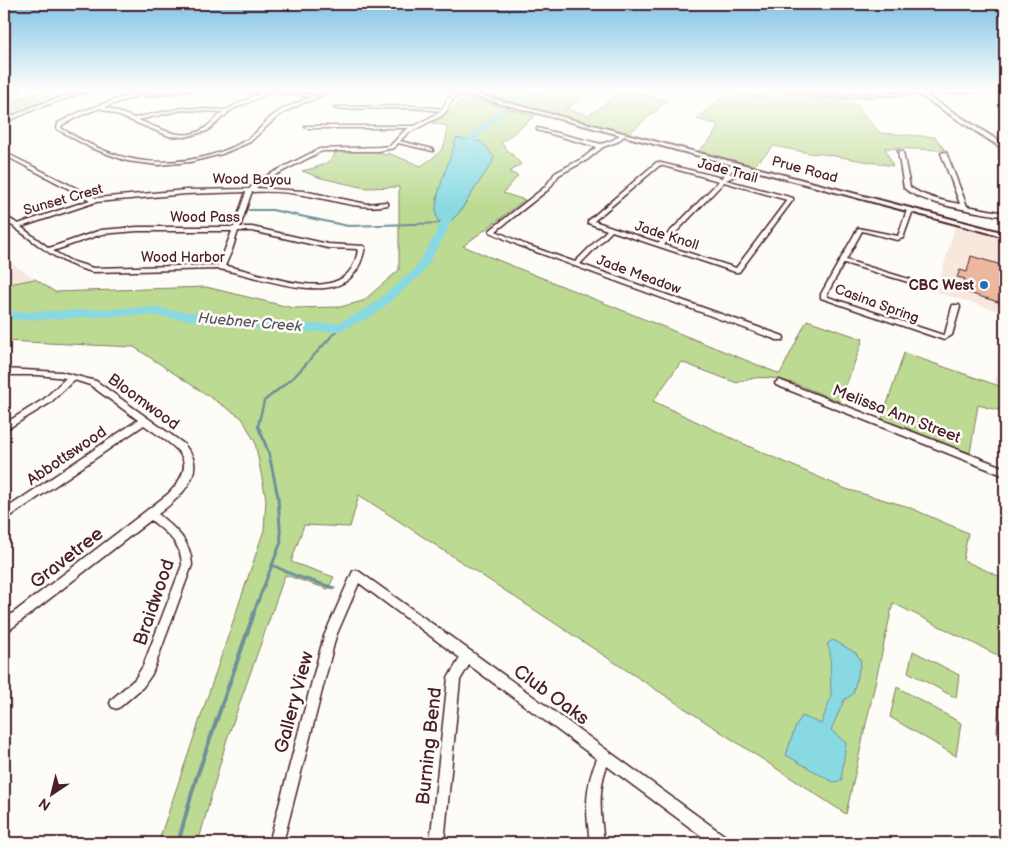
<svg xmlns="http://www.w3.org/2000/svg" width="1009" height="847" viewBox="0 0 1009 847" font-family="'Balsamiq Sans',sans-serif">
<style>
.built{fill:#f8e7dd}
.green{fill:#bcda92;stroke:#837c5e;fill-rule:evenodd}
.water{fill:#89d9e3;stroke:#708f99}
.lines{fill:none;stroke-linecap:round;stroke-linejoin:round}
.stream-far3{stroke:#708f99;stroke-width:2}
.stream-far2{stroke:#708f99;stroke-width:2.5}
.stream-far1{stroke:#708f99;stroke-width:3}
.stream{stroke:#708f99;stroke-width:4}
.river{fill:#89d9e3;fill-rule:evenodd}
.building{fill:#ecb79f;stroke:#4a1f2b}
.minor-casing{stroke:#4a1f2b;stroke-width:3}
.major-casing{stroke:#4a1f2b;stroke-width:4}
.minor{fill:#fdfcf7;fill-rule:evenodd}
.major{fill:#fdfcf7;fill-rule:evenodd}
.poi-dot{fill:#1f6fb2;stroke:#fdfcf7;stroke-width:2}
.labels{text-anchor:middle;stroke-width:5;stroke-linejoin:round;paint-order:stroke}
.far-street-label{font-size:14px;fill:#4a1f2b;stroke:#fdfcf7}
.far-poi-label{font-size:14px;font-weight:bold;fill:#4a1f2b;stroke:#fdfcf7;text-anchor:end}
.far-water-label{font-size:15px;font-style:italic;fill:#5d5762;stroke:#fdfcf7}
.street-label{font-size:16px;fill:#4a1f2b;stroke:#fdfcf7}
.near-street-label{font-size:19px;fill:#4a1f2b;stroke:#fdfcf7}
</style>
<rect width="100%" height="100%" fill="#fdfcf7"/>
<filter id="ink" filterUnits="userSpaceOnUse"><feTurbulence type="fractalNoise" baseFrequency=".02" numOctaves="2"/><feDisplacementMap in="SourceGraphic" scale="10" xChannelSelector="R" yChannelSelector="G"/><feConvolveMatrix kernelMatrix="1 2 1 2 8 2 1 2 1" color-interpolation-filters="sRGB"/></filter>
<g filter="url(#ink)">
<path class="built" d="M 955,226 L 1005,240 L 1005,313 L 936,292 Z
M 4,258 L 35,279 L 4,285 Z
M 1005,321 L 1005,388 L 995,384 Z"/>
<path class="green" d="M 489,90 L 586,90 L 580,95 L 580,100 L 565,109 L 589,115 L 624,90 L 668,101 L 629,133 L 479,95 Z
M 769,90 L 793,90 L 816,94 L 843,95 L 860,108 L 860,111 L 880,133 L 935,137 L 945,150 L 885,148 L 893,166 L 817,153 L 814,154 L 774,146 L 754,166 L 698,151 L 711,139 L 719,125 L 697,119 L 729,91 L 764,97 Z
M 39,93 L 54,99 L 4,120 L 4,103 Z
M 466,97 L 535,116 L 501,143 L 521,164 L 509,172 L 518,176 L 503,193 L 525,200 L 463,246 L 780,374 L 807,320 L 863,339 L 840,402 C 808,390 771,367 737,383 L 681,362 L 653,401 L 759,451 L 846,489 L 906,506 L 968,533 L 963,560 L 1005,579 L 1005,659 L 893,603 L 846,814 L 359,495 L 350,527 L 304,525 L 291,562 L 334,577 L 328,589 L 285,575 L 227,739 L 198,843 L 158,843 L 264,530 L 266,499 L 255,442 L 242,418 L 134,347 L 4,341 L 4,285 L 35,279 L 55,292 L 206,287 L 293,308 L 340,307 L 363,301 L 399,270 L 399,187 L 365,188 L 321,178 L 302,171 C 313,168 327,166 335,155 L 333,151 L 379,151 L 381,154 L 388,155 L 388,153 L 421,166 C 440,153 447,150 447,126 L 432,123 L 447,116 L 454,106 ZM 456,139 L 492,163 L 458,214 L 448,223 L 438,221 C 432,193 451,166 456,139 Z
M 904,353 L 1005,388 L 1005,412 L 978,405 L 970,453 L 882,419 Z
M 913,651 L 959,675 L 956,698 L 908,672 Z
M 897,687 L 961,723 L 956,756 L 890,717 Z"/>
<path class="water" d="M 456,138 L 482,142 L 494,157 L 492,163 L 458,214 L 448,223 L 438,221 C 429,202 452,159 456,138 Z
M 833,640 L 856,653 L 861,661 L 853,694 L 844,700 L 831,730 L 846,743 L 841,781 L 833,782 L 786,755 L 795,728 L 802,716 L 821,724 L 831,697 L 830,651 L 827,644 Z"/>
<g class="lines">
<path class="stream-far3" d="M 249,210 L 272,210 L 348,226 L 445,223"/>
<path class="stream-far2" d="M 260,432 L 258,426 L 264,401 L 295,376 L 340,327"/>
<path class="stream-far1" d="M 272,565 L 296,576 L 334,588
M 253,614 L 281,542 L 278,497 L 269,454 L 260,430"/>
<path class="stream" d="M 178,843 L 195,782 L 254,613"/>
<path class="river" d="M 545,90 L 553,90 L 508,108 L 474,142 L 476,159 L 469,161 L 467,139 L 504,106 Z
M 452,204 L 457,207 L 444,237 L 422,274 L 376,314 L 340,331 L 291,333 L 148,315 L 28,320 L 4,319 L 4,311 L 28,312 L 148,307 L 291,325 L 338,323 L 368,308 L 414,270 L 434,237 L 447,207 Z"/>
</g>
<path class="building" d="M 971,256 L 1005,266 L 1005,304 L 962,291 L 965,279 L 957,277 L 960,270 L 967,272 Z
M 1000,694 L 1005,697 L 1005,738 L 997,733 Z"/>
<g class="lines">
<g class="minor-casing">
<path id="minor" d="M 15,90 L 21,90 L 4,95 L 4,93 Z
M 85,90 L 91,90 L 38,108 L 4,123 L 4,120 L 34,106 Z
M 124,90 C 132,90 139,93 147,94 C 164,95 181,89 198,90 L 147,96 L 140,95 L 105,107 L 134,118 L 182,108 L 225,110 L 262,92 L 223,91 L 221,90 L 288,91 L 316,96 L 321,94 L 323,95 L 294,107 L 278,116 L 250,142 L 222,154 L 190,162 L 158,165 L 127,161 L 91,148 L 57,129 L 58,123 L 80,112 L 135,93 ZM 269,93 L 288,93 L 311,97 C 297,103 281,108 270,118 C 262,125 256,134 248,139 C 214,160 166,167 128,158 C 105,153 82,141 61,128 L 62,125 L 84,114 L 100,108 L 169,136 L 185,137 L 207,131 L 231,110 ZM 182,110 L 223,112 C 217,117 211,123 205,128 C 184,143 159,128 138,120 Z
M 463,90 L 468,90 L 451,101 L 447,110 L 443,115 L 408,133 L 400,141 L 433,149 L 433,151 L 398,143 L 394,148 L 379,151 L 322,151 L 262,182 L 256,188 L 303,191 L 367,204 L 386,202 L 388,203 L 388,205 C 359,211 332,199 303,195 C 287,192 269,191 252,192 L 251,194 L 240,227 L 252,227 L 328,244 L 364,246 L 365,247 C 363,257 360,267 353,275 C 327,306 253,274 219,269 L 93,272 C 55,263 35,241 4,220 L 4,215 L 18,224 L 90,200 L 4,155 L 4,152 L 96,198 L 186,190 L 249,189 L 258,180 L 319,149 L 379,147 L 390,146 L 404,131 L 409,128 L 307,128 L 305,127 L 305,126 L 415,126 L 441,111 L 412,108 L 336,109 L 334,107 L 412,106 L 443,109 L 447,99 ZM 246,192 L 234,227 L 137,227 L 101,230 L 49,248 L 21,227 L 96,202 L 186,194 ZM 137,231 L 232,231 L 219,265 L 93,268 L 71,261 L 53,251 L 102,234 ZM 238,231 L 252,231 L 328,248 L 358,249 C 357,257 354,267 348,273 C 322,301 256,270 225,266 L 232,250 Z
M 784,90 L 792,90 L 813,94 L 839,95 L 1005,90 L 1005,91 L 839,97 L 813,96 Z
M 537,128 L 601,144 L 613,140 L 621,134 L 625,135 L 617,142 L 603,147 L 587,160 L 559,175 L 549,189 L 496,231 L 524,244 L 575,262 L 607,230 L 588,223 L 588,221 L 657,162 L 722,178 L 724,173 L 733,163 L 738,164 L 729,174 L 733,173 L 741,165 L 745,165 L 745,167 L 737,175 L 726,180 L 793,198 L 793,200 L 739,272 L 735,272 L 612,231 L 580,264 L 783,336 L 784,338 L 783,340 L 777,340 L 520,246 L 490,232 L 490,230 L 545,187 L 555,173 L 583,158 L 597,147 L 537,130 ZM 660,165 L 719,181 L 659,243 L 594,221 ZM 724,182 L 787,200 L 736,268 L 664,245 Z
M 1002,145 L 1004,146 C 1004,154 1006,160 1005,168 C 998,163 999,153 1000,146 Z
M 898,151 L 903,152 L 910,187 C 924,197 943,201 960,204 L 941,153 L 946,152 L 967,206 L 1005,213 L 1005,217 C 980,212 923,205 904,188 Z
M 910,208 L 913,210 L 903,238 L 897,240 L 862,231 L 846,260 L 912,280 L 912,282 L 908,282 L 844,263 L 827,294 L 828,297 L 943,335 L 945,334 L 952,307 L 953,305 L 959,305 L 960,307 L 952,335 L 944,340 L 821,298 L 821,294 L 858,228 L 898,236 L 907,210 Z
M 4,369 L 61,372 L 96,381 L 184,444 C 188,450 193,455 194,462 C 197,484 173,503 158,514 C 176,529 191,541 192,565 L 152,674 L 143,687 L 120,707 L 116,709 L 112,707 L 110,703 L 112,699 L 135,679 L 143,666 L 182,565 C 181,542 167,534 151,520 L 8,631 L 4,633 L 4,620 L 168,494 C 203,458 174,447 144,425 L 8,518 L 4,519 L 4,510 L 138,420 L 90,385 L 74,380 L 50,403 L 4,431 L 4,424 L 44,399 L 66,378 L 38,375 L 4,375 Z
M 779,380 L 1005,468 L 1005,476 L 776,385 L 775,383 Z
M 357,570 L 472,652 L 728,838 L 730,843 L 711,843 L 607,766 C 597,792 601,817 604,843 L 590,843 C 586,812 584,788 597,759 L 469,665 L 460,680 L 444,843 L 430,843 L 448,678 L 460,658 L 359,583 L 336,636 L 283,843 L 269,843 L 324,636 L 353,571 Z"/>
</g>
<g class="major-casing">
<path id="major" d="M 450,90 L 459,90 L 1005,233 L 1005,237 Z
M 912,90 L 918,90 L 1005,145 L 1005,150 Z"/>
</g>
<use href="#minor" class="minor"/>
<use href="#major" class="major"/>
</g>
</g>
<linearGradient id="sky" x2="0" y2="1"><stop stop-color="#82c3e6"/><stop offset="0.43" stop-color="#fefefb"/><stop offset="1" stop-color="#fefefb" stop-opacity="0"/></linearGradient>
<rect width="1009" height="208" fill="url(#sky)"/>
<circle class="poi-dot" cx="984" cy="285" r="5"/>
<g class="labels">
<g class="far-street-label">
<text transform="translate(805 169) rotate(15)" y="5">Prue Road</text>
<text transform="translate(728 170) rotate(15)" y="5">Jade Trail</text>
<text transform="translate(252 179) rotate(1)" y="5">Wood Bayou</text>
<text transform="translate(63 199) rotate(-16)" y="5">Sunset Crest</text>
<text x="205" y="222">Wood Pass</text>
<text transform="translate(667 235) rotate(18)" y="5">Jade Knoll</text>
<text x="183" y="262">Wood Harbor</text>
<text transform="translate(639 274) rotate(20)" y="5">Jade Meadow</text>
<text transform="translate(877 303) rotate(20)" y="5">Casina Spring</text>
</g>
<g class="far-poi-label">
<text x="974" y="290">CBC West</text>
</g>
<g class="far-water-label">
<text transform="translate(250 322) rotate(5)" y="5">Huebner Creek</text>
</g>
<g class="street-label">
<text transform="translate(144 401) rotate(36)" y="6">Bloomwood</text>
<text transform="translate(897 413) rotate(21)" y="6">Melissa Ann Street</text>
<text transform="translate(66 455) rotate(-34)" y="6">Abbottswood</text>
</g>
<g class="near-street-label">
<text transform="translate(66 557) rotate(-38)" y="7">Gravetree</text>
<text transform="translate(153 602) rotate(-71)" y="7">Braidwood</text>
<text transform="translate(552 694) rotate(36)" y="7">Club Oaks</text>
<text transform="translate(293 702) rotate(-75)" y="7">Gallery View</text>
<text transform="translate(428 746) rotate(-84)" y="7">Burning Bend</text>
</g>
</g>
<rect width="1009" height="847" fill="none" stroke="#fdfcf7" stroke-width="20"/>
<rect x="10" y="10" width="989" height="827" fill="none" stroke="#4a1f2b" stroke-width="2" filter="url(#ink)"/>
<g transform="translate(52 794) rotate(215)" stroke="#fdfcf7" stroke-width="4" paint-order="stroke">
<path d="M0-4L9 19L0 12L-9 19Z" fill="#4a1f2b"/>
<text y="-8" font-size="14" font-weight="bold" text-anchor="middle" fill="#4a1f2b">N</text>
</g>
</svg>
